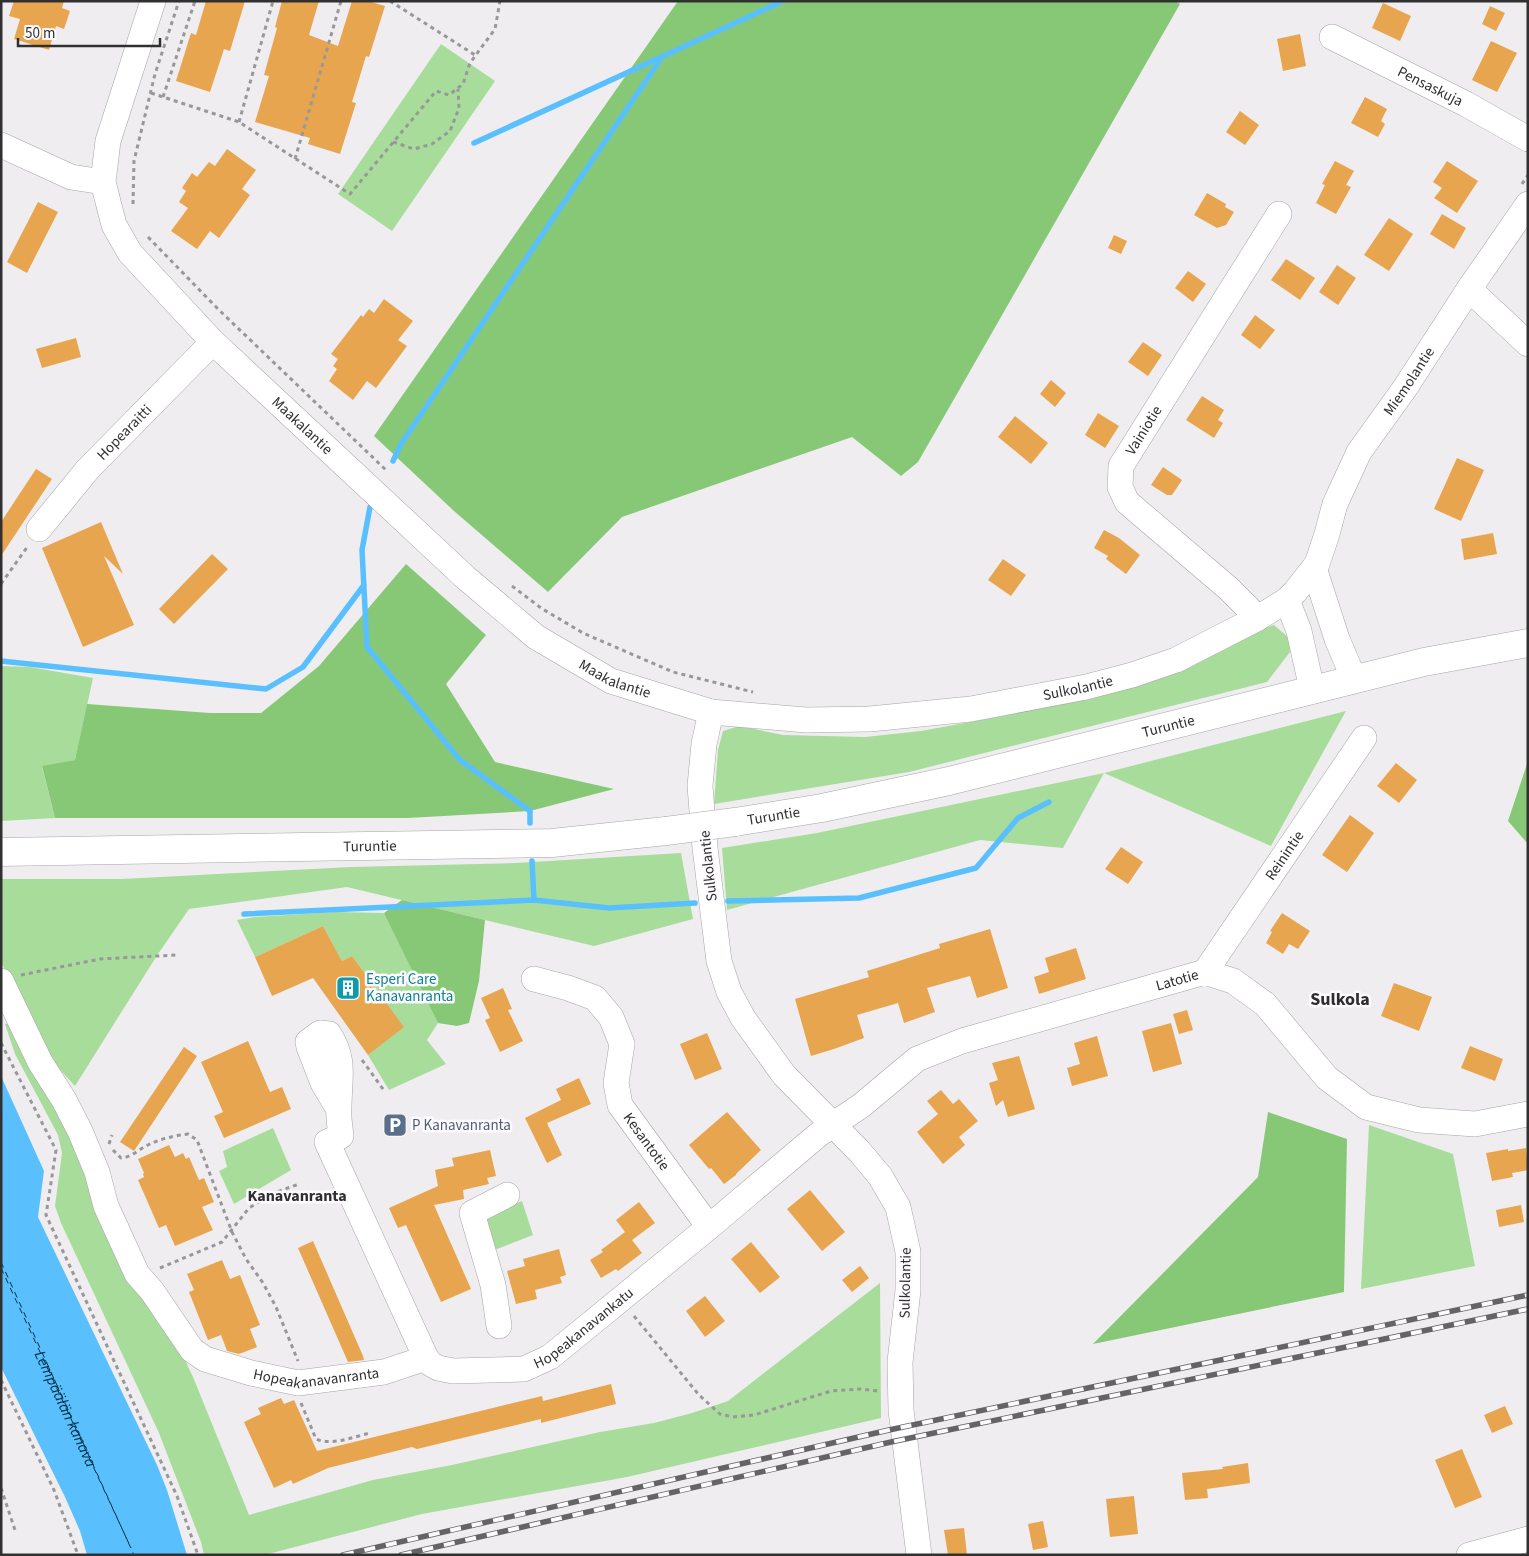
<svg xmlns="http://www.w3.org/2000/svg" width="1529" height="1556" viewBox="0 0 1529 1556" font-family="'Source Sans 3',sans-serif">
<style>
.green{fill:#a8dc9b}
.forest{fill:#87c877}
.water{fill:#59c0fd}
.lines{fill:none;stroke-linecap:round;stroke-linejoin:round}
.stream{stroke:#59c0fd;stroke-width:5.5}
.ferry{stroke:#023149;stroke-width:1;stroke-dasharray:6 5;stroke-linecap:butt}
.building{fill:#e8a54f}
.minor-casing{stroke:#a6a4a7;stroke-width:26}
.major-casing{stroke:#a6a4a7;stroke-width:29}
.path{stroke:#989799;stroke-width:3;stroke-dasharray:4 4;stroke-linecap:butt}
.minor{stroke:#fff;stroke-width:25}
.major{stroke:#fff;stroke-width:28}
.rail-casing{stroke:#646365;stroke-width:5.5}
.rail{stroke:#fcfafd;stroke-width:4;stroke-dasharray:11;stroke-linecap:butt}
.major-bridge-casing{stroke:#a6a4a7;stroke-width:29;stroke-linecap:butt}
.major-bridge{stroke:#fff;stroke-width:28}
.labels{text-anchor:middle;stroke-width:5;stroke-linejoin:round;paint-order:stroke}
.street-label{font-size:15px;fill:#303031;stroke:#fcfafd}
.culture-label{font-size:15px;fill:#0d838f;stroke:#fcfafd;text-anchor:start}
.service-label{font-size:15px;fill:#4e5e75;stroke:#fcfafd;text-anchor:start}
.neighbourhood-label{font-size:16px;font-weight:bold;fill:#2e2d2f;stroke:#fcfafd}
.water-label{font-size:16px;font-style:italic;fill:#023149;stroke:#fcfafd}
.quarter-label{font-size:18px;font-weight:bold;fill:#2e2d2f;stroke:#fcfafd}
</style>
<rect width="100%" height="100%" fill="#efedf0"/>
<path class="green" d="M 441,44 L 495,81 L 392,231 L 338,194 Z
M 1274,625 L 1289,638 L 1290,652 L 1267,682 L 909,772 L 714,804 L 718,750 L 723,731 L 739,726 L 783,735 L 865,737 L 921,731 L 1003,716 L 1094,697 L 1241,636 Z
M 1,666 L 30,667 L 93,678 L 75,760 L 42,767 L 55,818 L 1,821 Z
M 1346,711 L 1271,846 L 1104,773 L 1063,848 L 980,840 L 727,910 L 722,848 L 817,833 L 1104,773 Z
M 681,853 L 693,919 L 594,946 L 347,887 L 189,909 L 156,957 L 75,1086 L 40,1048 L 1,961 L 1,879 L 122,879 L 351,867 L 516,863 Z
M 334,912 L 384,913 L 409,956 L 438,1023 L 427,1040 L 446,1064 L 389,1090 L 368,1055 L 403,1026 L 352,956 L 342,961 L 323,926 L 255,957 L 237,920 L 255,917 Z
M 11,1023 L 168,1324 L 193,1377 L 249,1515 L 373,1480 L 452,1465 L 600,1432 L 654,1423 L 692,1413 L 728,1401 L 880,1283 L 881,1418 L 627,1477 L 422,1514 L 264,1555 L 204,1555 L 201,1542 L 159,1433 L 61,1223 L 55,1206 L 62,1153 L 58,1135 L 15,1054 L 5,1024 Z
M 1369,1125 L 1453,1154 L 1475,1266 L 1361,1289 Z
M 273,1128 L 291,1170 L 234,1204 L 219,1171 L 227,1167 L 223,1151 Z
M 522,1201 L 533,1235 L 492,1251 L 482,1217 Z"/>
<path class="forest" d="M 678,1 L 1175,1 L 1180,4 L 918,462 L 901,476 L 852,437 L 622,517 L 548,592 L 454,511 L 374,436 Z
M 406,564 L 486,635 L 446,684 L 495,762 L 614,789 L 530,811 L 408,818 L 55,818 L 42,766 L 75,760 L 87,704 L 210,713 L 261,713 L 319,666 Z
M 1528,761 L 1528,844 L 1508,821 Z
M 402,900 L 485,920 L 479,981 L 469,1023 L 457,1026 L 438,1023 L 384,913 Z
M 1268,1112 L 1347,1139 L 1344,1292 L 1093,1344 L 1258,1177 Z"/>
<path class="water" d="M 1,1076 L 44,1171 L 38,1217 L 157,1465 L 167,1490 L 187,1555 L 87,1555 L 80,1531 L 65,1497 L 1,1367 Z"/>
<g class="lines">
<path class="stream" d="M 474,143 L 783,1
M 393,461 L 401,444 L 662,57
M 370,507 L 362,550 L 367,647 L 460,760 L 530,811 L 530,823
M 1,661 L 266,689 L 303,667 L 364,585
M 534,900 L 609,908 L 695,903
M 728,901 L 859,898 L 976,868 L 1018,818 L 1049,802
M 244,914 L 534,900 L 532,861"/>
<g class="ferry">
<path d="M 1,1262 L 134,1555"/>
<path id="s1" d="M 1,1268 L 131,1548"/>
</g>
</g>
<path class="building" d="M 14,1 L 64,1 L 62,8 L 70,11 L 64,29 L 56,26 L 49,50 L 14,39 L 20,19 L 9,16 Z
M 206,1 L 245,1 L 230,51 L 224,49 L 210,92 L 176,81 L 191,33 L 196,35 Z
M 282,1 L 319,1 L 309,35 L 338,46 L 352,1 L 368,1 L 385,6 L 369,57 L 366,56 L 352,102 L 356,103 L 340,154 L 308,144 L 310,138 L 255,122 L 269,76 L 264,75 L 277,28 L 275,27 Z
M 1383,3 L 1411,16 L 1400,41 L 1372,28 Z
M 1490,6 L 1505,13 L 1496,31 L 1482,24 Z
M 1300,34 L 1306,66 L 1283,71 L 1277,39 Z
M 1491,41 L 1517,53 L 1497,92 L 1472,80 Z
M 1365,97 L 1387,109 L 1381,121 L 1385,124 L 1378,137 L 1351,123 Z
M 1240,111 L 1259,125 L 1245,145 L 1226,132 Z
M 227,149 L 256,170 L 242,189 L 250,195 L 219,238 L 210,231 L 197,249 L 171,231 L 188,208 L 179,202 L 186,191 L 182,188 L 192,173 L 197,177 L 209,162 L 215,166 Z
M 1335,161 L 1354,171 L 1346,185 L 1351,187 L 1336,214 L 1316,203 L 1325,185 L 1322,184 Z
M 1447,161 L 1478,181 L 1457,213 L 1434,198 L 1442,188 L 1433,182 Z
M 1207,193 L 1226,204 L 1225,207 L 1234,212 L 1226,225 L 1217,228 L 1194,215 Z
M 38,202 L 58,212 L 27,273 L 7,262 Z
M 1442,214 L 1466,228 L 1454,249 L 1430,234 Z
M 1389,218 L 1413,234 L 1389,271 L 1364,255 Z
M 1114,235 L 1127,241 L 1121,254 L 1108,248 Z
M 1286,259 L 1315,278 L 1300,300 L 1271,280 Z
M 1337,265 L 1356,278 L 1338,305 L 1319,292 Z
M 1188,271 L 1206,284 L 1193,302 L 1175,288 Z
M 384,299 L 413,321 L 398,340 L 407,346 L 376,388 L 367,381 L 353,400 L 329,381 L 337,369 L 333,366 L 338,359 L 331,354 L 361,315 L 363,317 L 369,309 L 374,313 Z
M 1255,315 L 1275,330 L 1260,349 L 1241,335 Z
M 76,338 L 81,357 L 42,368 L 36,349 Z
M 1143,342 L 1162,355 L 1148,376 L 1128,362 Z
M 1051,380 L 1066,393 L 1055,407 L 1040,394 Z
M 1202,396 L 1224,410 L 1218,420 L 1223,423 L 1214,438 L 1186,420 Z
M 1098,413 L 1119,426 L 1105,448 L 1085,435 Z
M 1015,416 L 1048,443 L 1031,464 L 998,437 Z
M 1457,458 L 1484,470 L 1461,521 L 1434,509 Z
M 1163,467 L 1182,480 L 1172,495 L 1167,495 L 1151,485 Z
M 36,469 L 52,479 L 1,556 L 1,522 Z
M 101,522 L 123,574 L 104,556 L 134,625 L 83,647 L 42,548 Z
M 1104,530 L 1119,538 L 1140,555 L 1126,574 L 1106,559 L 1108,556 L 1094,548 Z
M 1493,533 L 1497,554 L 1464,560 L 1461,539 Z
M 212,554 L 228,569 L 174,624 L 159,609 Z
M 1003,559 L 1026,575 L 1011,596 L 988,580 Z
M 1396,763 L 1417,780 L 1399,803 L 1377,786 Z
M 1350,815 L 1374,833 L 1347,872 L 1322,855 Z
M 1121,847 L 1143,862 L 1128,884 L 1105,869 Z
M 1282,913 L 1310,931 L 1298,949 L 1289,944 L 1283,954 L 1266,943 L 1272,932 L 1270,931 Z
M 323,926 L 342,961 L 352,956 L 404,1027 L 368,1055 L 313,978 L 272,996 L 255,957 Z
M 990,929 L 1008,988 L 977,998 L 970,976 L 927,988 L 935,1012 L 904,1023 L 898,1003 L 857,1015 L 864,1038 L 834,1049 L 811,1056 L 795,999 L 869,977 L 867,971 L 940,948 L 939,944 Z
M 1076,948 L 1086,979 L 1039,994 L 1034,977 L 1049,972 L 1045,958 Z
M 1394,983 L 1432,997 L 1419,1031 L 1381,1016 Z
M 503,988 L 512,1009 L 508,1010 L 523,1041 L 500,1052 L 485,1020 L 490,1018 L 481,998 Z
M 1187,1010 L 1193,1030 L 1179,1034 L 1173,1014 Z
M 1171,1023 L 1182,1064 L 1153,1072 L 1142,1031 Z
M 707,1033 L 722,1069 L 695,1080 L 680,1044 Z
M 1097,1036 L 1108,1076 L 1072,1086 L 1067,1068 L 1080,1064 L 1074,1043 Z
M 248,1041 L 270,1092 L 282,1087 L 291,1109 L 224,1138 L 214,1116 L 223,1112 L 201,1062 Z
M 1470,1046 L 1503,1059 L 1495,1081 L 1461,1068 Z
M 184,1047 L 197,1056 L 134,1151 L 120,1142 Z
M 1019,1056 L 1035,1109 L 1008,1117 L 1003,1100 L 996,1106 L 989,1083 L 998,1080 L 992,1063 Z
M 579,1078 L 591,1104 L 547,1123 L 562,1155 L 547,1163 L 525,1118 L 561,1100 L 556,1089 Z
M 941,1090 L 953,1104 L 959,1099 L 978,1121 L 959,1137 L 965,1145 L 943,1164 L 917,1132 L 938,1114 L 927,1101 Z
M 727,1112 L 761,1150 L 736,1174 L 736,1175 L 724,1184 L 711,1168 L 709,1169 L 689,1145 Z
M 169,1145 L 175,1157 L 183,1153 L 186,1159 L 189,1157 L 199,1180 L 204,1178 L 214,1202 L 202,1207 L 213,1230 L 175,1246 L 166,1225 L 159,1228 L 138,1180 L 144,1177 L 143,1174 L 144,1173 L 138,1159 Z
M 1526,1148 L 1528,1170 L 1512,1173 L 1513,1177 L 1492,1181 L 1486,1153 L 1508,1149 L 1508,1151 Z
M 490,1150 L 496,1176 L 487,1178 L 489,1184 L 463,1190 L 464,1199 L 434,1205 L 471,1289 L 441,1302 L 406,1225 L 398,1228 L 389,1208 L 438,1186 L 435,1170 L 454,1166 L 452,1158 Z
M 810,1190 L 845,1232 L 822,1251 L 787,1209 Z
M 639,1202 L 655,1223 L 632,1240 L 642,1253 L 618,1271 L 616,1269 L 601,1278 L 590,1260 L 603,1252 L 601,1250 L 625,1232 L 616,1220 Z
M 1521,1205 L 1524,1222 L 1499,1227 L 1496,1210 Z
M 313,1241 L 363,1356 L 364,1360 L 348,1362 L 298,1248 Z
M 751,1242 L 780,1277 L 760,1293 L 731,1259 Z
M 559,1249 L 566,1275 L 560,1277 L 562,1283 L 535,1290 L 537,1299 L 516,1304 L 507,1271 L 525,1266 L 523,1259 Z
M 222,1260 L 230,1279 L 240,1275 L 260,1325 L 250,1329 L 257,1347 L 239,1354 L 227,1351 L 221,1335 L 208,1340 L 189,1292 L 194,1290 L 187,1274 Z
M 860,1266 L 869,1278 L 852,1292 L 842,1280 Z
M 705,1296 L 725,1321 L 705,1337 L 686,1311 Z
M 611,1384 L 616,1404 L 541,1423 L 541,1419 L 417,1449 L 412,1447 L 328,1468 L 293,1484 L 291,1480 L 274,1488 L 244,1422 L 261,1414 L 258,1408 L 281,1398 L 284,1404 L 294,1400 L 317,1451 L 542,1396 L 543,1401 Z
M 1505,1406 L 1513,1424 L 1492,1433 L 1484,1415 Z
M 1462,1449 L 1482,1497 L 1455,1508 L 1435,1460 Z
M 1248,1463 L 1250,1483 L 1207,1489 L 1208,1498 L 1185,1500 L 1182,1473 L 1223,1469 L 1222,1467 Z
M 1134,1496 L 1138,1534 L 1110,1537 L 1106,1499 Z
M 1043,1521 L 1048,1547 L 1033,1550 L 1028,1524 Z
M 964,1528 L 967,1555 L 948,1555 L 944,1530 Z"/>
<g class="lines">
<g class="minor-casing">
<g id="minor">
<path id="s2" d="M 153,1 L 108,141 L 103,182 L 114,225 L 130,253 L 213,342 L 466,578 L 536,637 L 611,681 L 711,712"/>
<path id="s3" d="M 1332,37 L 1466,104 L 1528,139"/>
<path d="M 1,145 L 71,177 L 103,182"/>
<path d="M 1469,289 L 1528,344"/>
<path id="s4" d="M 39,529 L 88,469 L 213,342"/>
<path d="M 1314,568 L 1337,639 L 1354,679"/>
<path d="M 1287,600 L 1299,631 L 1312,689"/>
<path id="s5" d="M 1258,618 L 1228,588 L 1127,502 L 1120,487 L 1121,466 L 1279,214"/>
<path id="s6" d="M 1205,972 L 1364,738"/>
<path id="s7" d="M 534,979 L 568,988 L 595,998 L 611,1017 L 622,1044 L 616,1083 L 620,1105 L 709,1227"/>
<path id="s8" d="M 1,981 L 40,1062 L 64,1100 L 80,1131 L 97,1172 L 106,1206 L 137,1274 L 152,1291 L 192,1350 L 205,1359 L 251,1373 L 298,1383 L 384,1372 L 426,1358"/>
<path id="s9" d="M 338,1108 L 323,1083 L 309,1047 L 308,1042 L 320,1033 L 329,1034 C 346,1060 339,1079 339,1108 C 338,1117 340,1126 341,1136 L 327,1142 L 426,1358 L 431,1364 L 438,1368 L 453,1371 L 524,1369 L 550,1357 L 709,1227 L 818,1135 L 862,1105 L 917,1059 L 962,1041 L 1205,972 L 1233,981 L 1265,1004 L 1327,1078 L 1366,1107 L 1419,1120 L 1475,1124 L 1528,1114"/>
<path d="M 499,1326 L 493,1285 L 472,1213 L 507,1195"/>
<path id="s10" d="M 919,1555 L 901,1410 L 900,1362 L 908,1290 L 908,1252 L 898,1207 L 880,1176 L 859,1151 L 784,1075 L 743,1018 L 729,992 L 719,961 L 705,848 L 700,786 L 704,744 L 711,712 L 806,720 L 870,719 L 971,709 L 1086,687 L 1132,675 L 1176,660 L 1258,618 L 1287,600 L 1295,592 L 1317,564 L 1327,534 L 1335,504 L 1359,452 L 1405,388 L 1469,289 L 1528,204"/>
<path d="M 1469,1555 L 1528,1539"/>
</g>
</g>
<g class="major-casing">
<g id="major">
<path id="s11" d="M 735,822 L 822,808 L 949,781 L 1424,662 L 1528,643"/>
<path id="s12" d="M 1,852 L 552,843 L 666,831"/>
</g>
</g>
<path class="path" d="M 390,1 L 475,55
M 151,93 L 239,122 L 350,194 L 436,91 L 449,95 L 463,84 L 470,63 L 495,29 L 500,1
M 163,97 L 195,1
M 239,122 L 273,1
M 393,142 L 414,149 L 432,144 L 450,131 L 459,108 L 458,89
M 295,159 L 341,1
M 1522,184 L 1528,175
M 133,204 L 134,161 L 155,74 L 179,1
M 148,237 L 219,310 L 388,472
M 1,584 L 28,546
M 512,586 L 541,608 L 583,633 L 673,672 L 753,692
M 21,975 L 100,959 L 176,955
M 1,1043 L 56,1150 L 46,1215 L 177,1496 L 198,1555
M 362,1060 L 385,1092
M 109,1144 L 112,1135
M 113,1150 L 121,1158 C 130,1158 138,1150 146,1146 C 159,1139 173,1136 188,1134 L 197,1140 L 232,1232 L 246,1259 L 263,1283 L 276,1307 L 298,1361
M 160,1268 L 222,1242 L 249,1208 L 274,1193 L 299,1184
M 634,1316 L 699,1395 L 720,1414 L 733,1417 L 754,1415 L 831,1391 L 860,1389 L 879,1391
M 1,1380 L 54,1490 L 78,1555
M 301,1403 L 316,1439 C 332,1446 353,1437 370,1433
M 1,1488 L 15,1530"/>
<use href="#minor" class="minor"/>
<use href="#major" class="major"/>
<g class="rail-casing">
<path id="rail" d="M 343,1555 L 889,1430 L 1528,1295
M 401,1555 L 891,1442 L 1528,1309"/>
</g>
<use href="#rail" class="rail"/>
<g class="major-bridge-casing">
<path id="major-bridge" d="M 666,831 L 735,822"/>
</g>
<use href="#major-bridge" class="major-bridge"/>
</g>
<defs>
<g id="building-square" transform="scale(1.25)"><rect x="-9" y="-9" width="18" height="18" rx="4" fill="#0f9aa8" stroke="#fcfafd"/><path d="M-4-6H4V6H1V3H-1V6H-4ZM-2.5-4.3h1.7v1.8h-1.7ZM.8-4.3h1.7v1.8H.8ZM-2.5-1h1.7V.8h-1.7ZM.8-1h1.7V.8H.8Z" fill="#fff"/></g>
<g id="parking-square" transform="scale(1.25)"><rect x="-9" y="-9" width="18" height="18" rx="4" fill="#5c6f8a" stroke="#fcfafd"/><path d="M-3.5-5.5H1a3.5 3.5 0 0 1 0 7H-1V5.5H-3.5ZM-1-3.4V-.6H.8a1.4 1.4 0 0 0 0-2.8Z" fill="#fff"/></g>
</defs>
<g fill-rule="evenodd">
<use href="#building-square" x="348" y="988"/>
<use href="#parking-square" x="395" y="1125"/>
</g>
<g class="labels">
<g class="street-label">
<text dy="5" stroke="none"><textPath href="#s3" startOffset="110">Pensaskuja</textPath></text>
<text dy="5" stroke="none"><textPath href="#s10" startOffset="1761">Miemolantie</textPath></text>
<text dy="5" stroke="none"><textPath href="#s2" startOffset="509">Maakalantie</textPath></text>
<text dy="5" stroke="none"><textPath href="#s5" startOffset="255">Vainiotie</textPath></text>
<text dy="5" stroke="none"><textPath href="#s4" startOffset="129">Hopearaitti</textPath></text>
<text dy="5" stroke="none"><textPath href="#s2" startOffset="914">Maakalantie</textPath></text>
<text dy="5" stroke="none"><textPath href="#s10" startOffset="1279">Sulkolantie</textPath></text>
<text dy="5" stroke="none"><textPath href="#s11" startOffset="444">Turuntie</textPath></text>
<text dy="5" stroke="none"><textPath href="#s11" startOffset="39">Turuntie</textPath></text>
<text dy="5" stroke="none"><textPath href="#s12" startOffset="369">Turuntie</textPath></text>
<text dy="5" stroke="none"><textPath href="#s6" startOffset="141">Reinintie</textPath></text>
<text transform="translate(708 866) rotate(-96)" y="5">Sulkolantie</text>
<text dy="5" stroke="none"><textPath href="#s9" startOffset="1330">Latotie</textPath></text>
<text dy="5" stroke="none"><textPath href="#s7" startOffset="225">Kesantotie</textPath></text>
<text transform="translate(905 1283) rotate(-89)" y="5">Sulkolantie</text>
<text dy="5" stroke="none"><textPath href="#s9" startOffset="629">Hopeakanavankatu</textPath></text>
<text dy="5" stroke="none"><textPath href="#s8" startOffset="548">Hopeakanavanranta</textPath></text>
</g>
<g class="culture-label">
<text x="366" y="984">Esperi Care<tspan x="366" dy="17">Kanavanranta</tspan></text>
</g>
<g class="service-label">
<text x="412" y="1130">P Kanavanranta</text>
</g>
<g class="neighbourhood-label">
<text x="297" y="1201">Kanavanranta</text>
</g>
<g class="water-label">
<text dy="6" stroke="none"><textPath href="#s1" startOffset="155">Lempäälän kanava</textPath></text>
</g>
<g class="quarter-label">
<text x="1340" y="1005">Sulkola</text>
</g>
</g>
<rect width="1529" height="1556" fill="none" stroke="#303031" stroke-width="5"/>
<path d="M18 38v8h142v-8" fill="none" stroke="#303031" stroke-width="2.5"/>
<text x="25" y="38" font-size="15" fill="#303031" stroke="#fcfafd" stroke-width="4" paint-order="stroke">50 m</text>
</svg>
